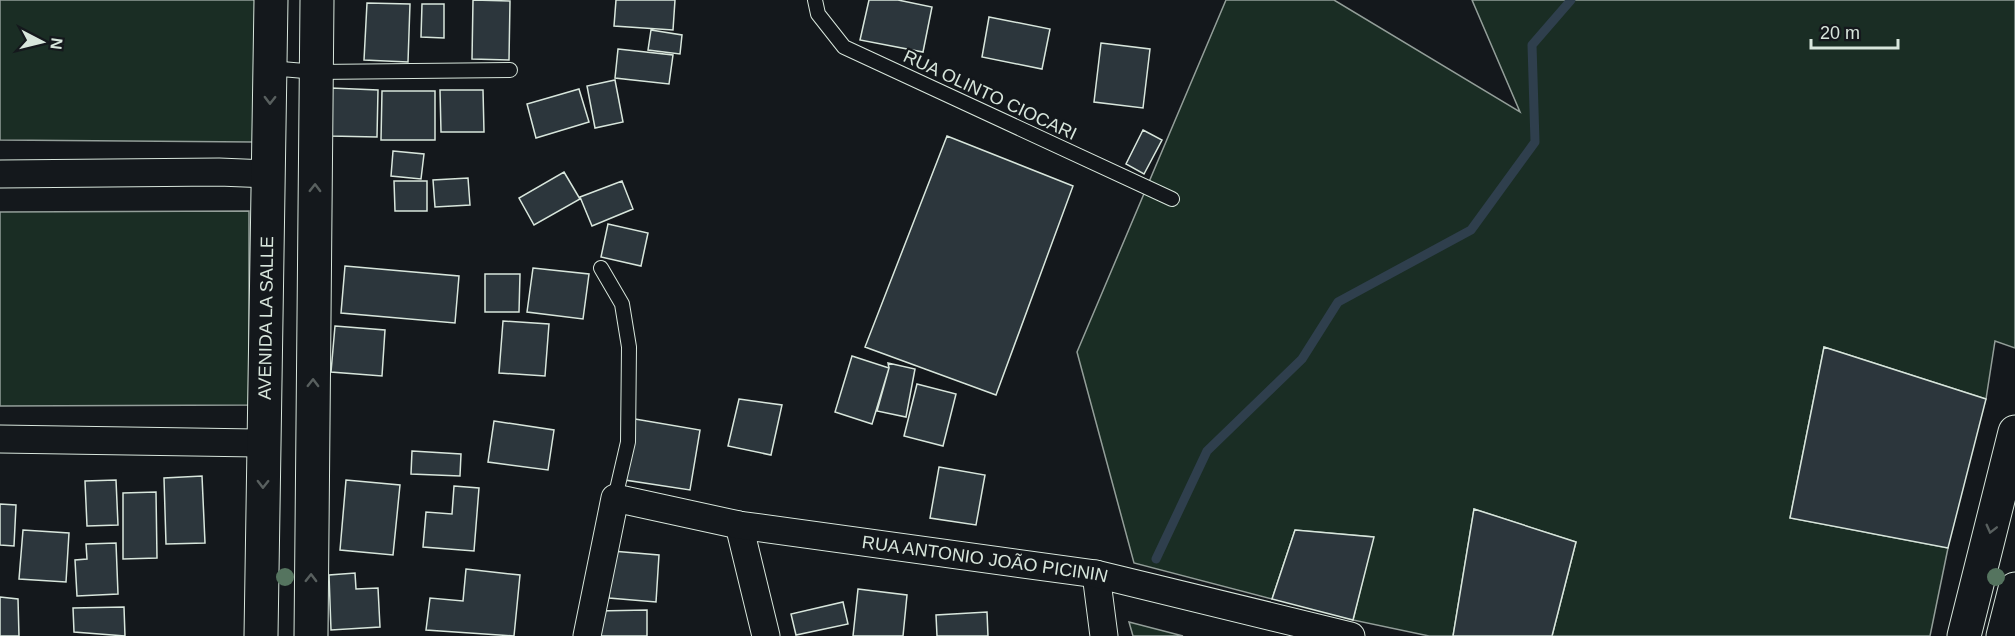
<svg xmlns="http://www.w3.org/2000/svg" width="2015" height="636" viewBox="0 0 2015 636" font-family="Helvetica,sans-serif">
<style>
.green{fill:#1a2d24;stroke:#939e99;stroke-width:1.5}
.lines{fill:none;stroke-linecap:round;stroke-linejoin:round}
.stream{stroke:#2f3f4d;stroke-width:9}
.building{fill:#2c363c;stroke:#d8e6dc;stroke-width:1.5}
.lane-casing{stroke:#d8e6dc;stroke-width:16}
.street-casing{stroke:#d8e6dc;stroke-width:29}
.secondary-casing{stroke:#d8e6dc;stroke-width:35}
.lane{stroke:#14181c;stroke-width:14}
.street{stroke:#14181c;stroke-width:27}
.secondary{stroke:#14181c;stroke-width:33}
.tree{fill:#55745f}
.oneway{stroke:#59605f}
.labels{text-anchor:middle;stroke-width:4.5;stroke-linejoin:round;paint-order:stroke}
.street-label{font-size:18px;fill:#d8e6dc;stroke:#14181c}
</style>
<rect width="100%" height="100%" fill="#14181c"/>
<path class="green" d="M 0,0 L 255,0 L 253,142 L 0,140 Z
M 1226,0 L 1334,0 L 1520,112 L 1472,0 L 2015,0 L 2015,348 L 1995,341 L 1986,399 L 1824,347 L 1790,518 L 1948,548 L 1930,636 L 1552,636 L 1576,542 L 1474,509 L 1453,636 L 1429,636 L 1353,620 L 1373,537 L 1295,530 L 1272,599 L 1134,563 L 1077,352 Z
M 249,211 L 249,405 L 0,406 L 0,212 Z
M 1129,622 L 1183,636 L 1133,636 Z"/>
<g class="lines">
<path class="stream" d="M 1156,559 L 1207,451 L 1302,359 L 1338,302 L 1471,230 L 1535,142 L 1532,45 L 1571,0"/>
</g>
<path class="building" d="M 473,0 L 510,1 L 509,60 L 472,59 Z
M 616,0 L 675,0 L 673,30 L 614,26 Z
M 869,0 L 898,0 L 932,7 L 923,52 L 860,40 Z
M 367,3 L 410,4 L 408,62 L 364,60 Z
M 422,4 L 444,4 L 444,38 L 421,37 Z
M 989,17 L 1050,29 L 1042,69 L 982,57 Z
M 651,30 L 682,35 L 680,54 L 648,50 Z
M 1101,43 L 1150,49 L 1143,108 L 1094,102 Z
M 618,49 L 673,55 L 669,84 L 615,78 Z
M 615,80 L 623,122 L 595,128 L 587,86 Z
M 331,88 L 378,90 L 377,137 L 330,136 Z
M 579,89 L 589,122 L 536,138 L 527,104 Z
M 440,90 L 483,90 L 484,132 L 441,132 Z
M 382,91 L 435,91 L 435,140 L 381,140 Z
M 1143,130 L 1162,140 L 1144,174 L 1126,164 Z
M 947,136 L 1073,186 L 996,395 L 865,347 Z
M 393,151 L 424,154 L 421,179 L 391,176 Z
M 564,172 L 580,199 L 534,225 L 519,198 Z
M 468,178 L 470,205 L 435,207 L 433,180 Z
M 394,181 L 427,181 L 427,211 L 395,211 Z
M 622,181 L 633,209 L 592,226 L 580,197 Z
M 608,224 L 648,233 L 641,266 L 601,257 Z
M 345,266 L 459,276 L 455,323 L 341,313 Z
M 533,268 L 589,274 L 583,319 L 527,312 Z
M 485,274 L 520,274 L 519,312 L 485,312 Z
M 503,321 L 549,324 L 545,376 L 499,373 Z
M 335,326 L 385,330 L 382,376 L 331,372 Z
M 1824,347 L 1986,399 L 1948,548 L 1790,518 Z
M 852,356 L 889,368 L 872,424 L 835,412 Z
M 888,363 L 915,369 L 906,417 L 877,411 L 889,368 Z
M 917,384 L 956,394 L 943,446 L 904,436 Z
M 739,399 L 782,405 L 771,455 L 728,446 Z
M 635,419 L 700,430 L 690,490 L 625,480 Z
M 494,421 L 554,430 L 548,470 L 488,462 Z
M 412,451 L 461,454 L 460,476 L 411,474 Z
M 939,467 L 985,475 L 976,525 L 930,518 Z
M 202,476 L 205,543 L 166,544 L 164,478 Z
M 116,480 L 118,525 L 87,526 L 85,481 Z
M 346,480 L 400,485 L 393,555 L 340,550 Z
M 454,486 L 479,488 L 474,551 L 423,547 L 426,512 L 452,514 Z
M 156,492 L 157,558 L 123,559 L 123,493 Z
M 0,504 L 16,505 L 14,546 L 0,545 Z
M 1474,509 L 1576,542 L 1552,636 L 1453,636 Z
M 23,530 L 69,533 L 66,582 L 19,579 Z
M 1295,530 L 1374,537 L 1353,620 L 1272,599 Z
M 116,543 L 118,594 L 77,596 L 75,560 L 87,559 L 86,544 Z
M 612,551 L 659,555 L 656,602 L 609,598 Z
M 466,569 L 520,575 L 514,636 L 426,630 L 430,598 L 463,601 Z
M 355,573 L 356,589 L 378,588 L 380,627 L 331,630 L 329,575 Z
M 858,589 L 907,595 L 903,636 L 853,636 Z
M 0,597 L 18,599 L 19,636 L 0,636 Z
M 843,602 L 848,624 L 796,635 L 791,614 Z
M 124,607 L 125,636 L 74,632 L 73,608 Z
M 647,610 L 647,636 L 598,636 L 597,611 Z
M 987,612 L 988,636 L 937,636 L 936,615 Z"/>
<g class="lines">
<g class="lane-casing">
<path id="lane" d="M 815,0 L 818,14 L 844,47 L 1172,199
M 270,68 L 316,72 L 510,70
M 601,268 L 622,304 L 629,347 L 628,442 L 615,498"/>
</g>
<g class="street-casing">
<g id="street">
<path d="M 0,174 L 219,172 L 269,174"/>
<path d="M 0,439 L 263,443"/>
<path d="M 739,525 L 766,636"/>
<path d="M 1096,574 L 1104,636"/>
<path id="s1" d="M 587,636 L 615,498 L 739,525 L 1096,574 L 1351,636"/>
</g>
</g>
<g class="secondary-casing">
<g id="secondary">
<path id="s2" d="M 261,636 L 271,0"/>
<path d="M 311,636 L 317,0"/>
<path d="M 1964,636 L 2015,432"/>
<path d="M 2003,636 L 2015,589"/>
</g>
</g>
<use href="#lane" class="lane"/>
<use href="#street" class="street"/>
<use href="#secondary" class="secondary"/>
</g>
<g class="tree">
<circle cx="285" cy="577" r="9"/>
<circle cx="1996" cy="577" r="9"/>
</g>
<defs><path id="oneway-chevron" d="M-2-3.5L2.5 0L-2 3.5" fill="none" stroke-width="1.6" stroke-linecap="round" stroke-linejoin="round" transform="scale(1.5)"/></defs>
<g class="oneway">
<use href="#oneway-chevron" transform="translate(270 100) rotate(91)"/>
<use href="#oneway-chevron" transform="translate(315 188) rotate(-89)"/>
<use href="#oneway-chevron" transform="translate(313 383) rotate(-89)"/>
<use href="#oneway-chevron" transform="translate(263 484) rotate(91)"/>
<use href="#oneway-chevron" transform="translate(1991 529) rotate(104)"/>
<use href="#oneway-chevron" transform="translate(311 578) rotate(-89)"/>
</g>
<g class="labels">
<g class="street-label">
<text transform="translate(990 95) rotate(25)" y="6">RUA OLINTO CIOCARI</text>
<text dy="6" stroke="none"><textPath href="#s2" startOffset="318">AVENIDA LA SALLE</textPath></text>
<text dy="6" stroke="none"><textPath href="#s1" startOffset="516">RUA ANTONIO JOÃO PICININ</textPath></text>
</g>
</g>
<g transform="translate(42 42) rotate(97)" stroke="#14181c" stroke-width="4.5" paint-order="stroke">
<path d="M0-4.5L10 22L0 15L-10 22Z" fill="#d8e6dc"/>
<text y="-9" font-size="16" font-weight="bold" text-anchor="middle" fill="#d8e6dc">N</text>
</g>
<path d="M1811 39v9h87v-9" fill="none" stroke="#d8e6dc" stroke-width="3"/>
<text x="1820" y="39" font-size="18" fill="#d8e6dc" stroke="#14181c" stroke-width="4.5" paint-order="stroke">20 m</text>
</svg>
